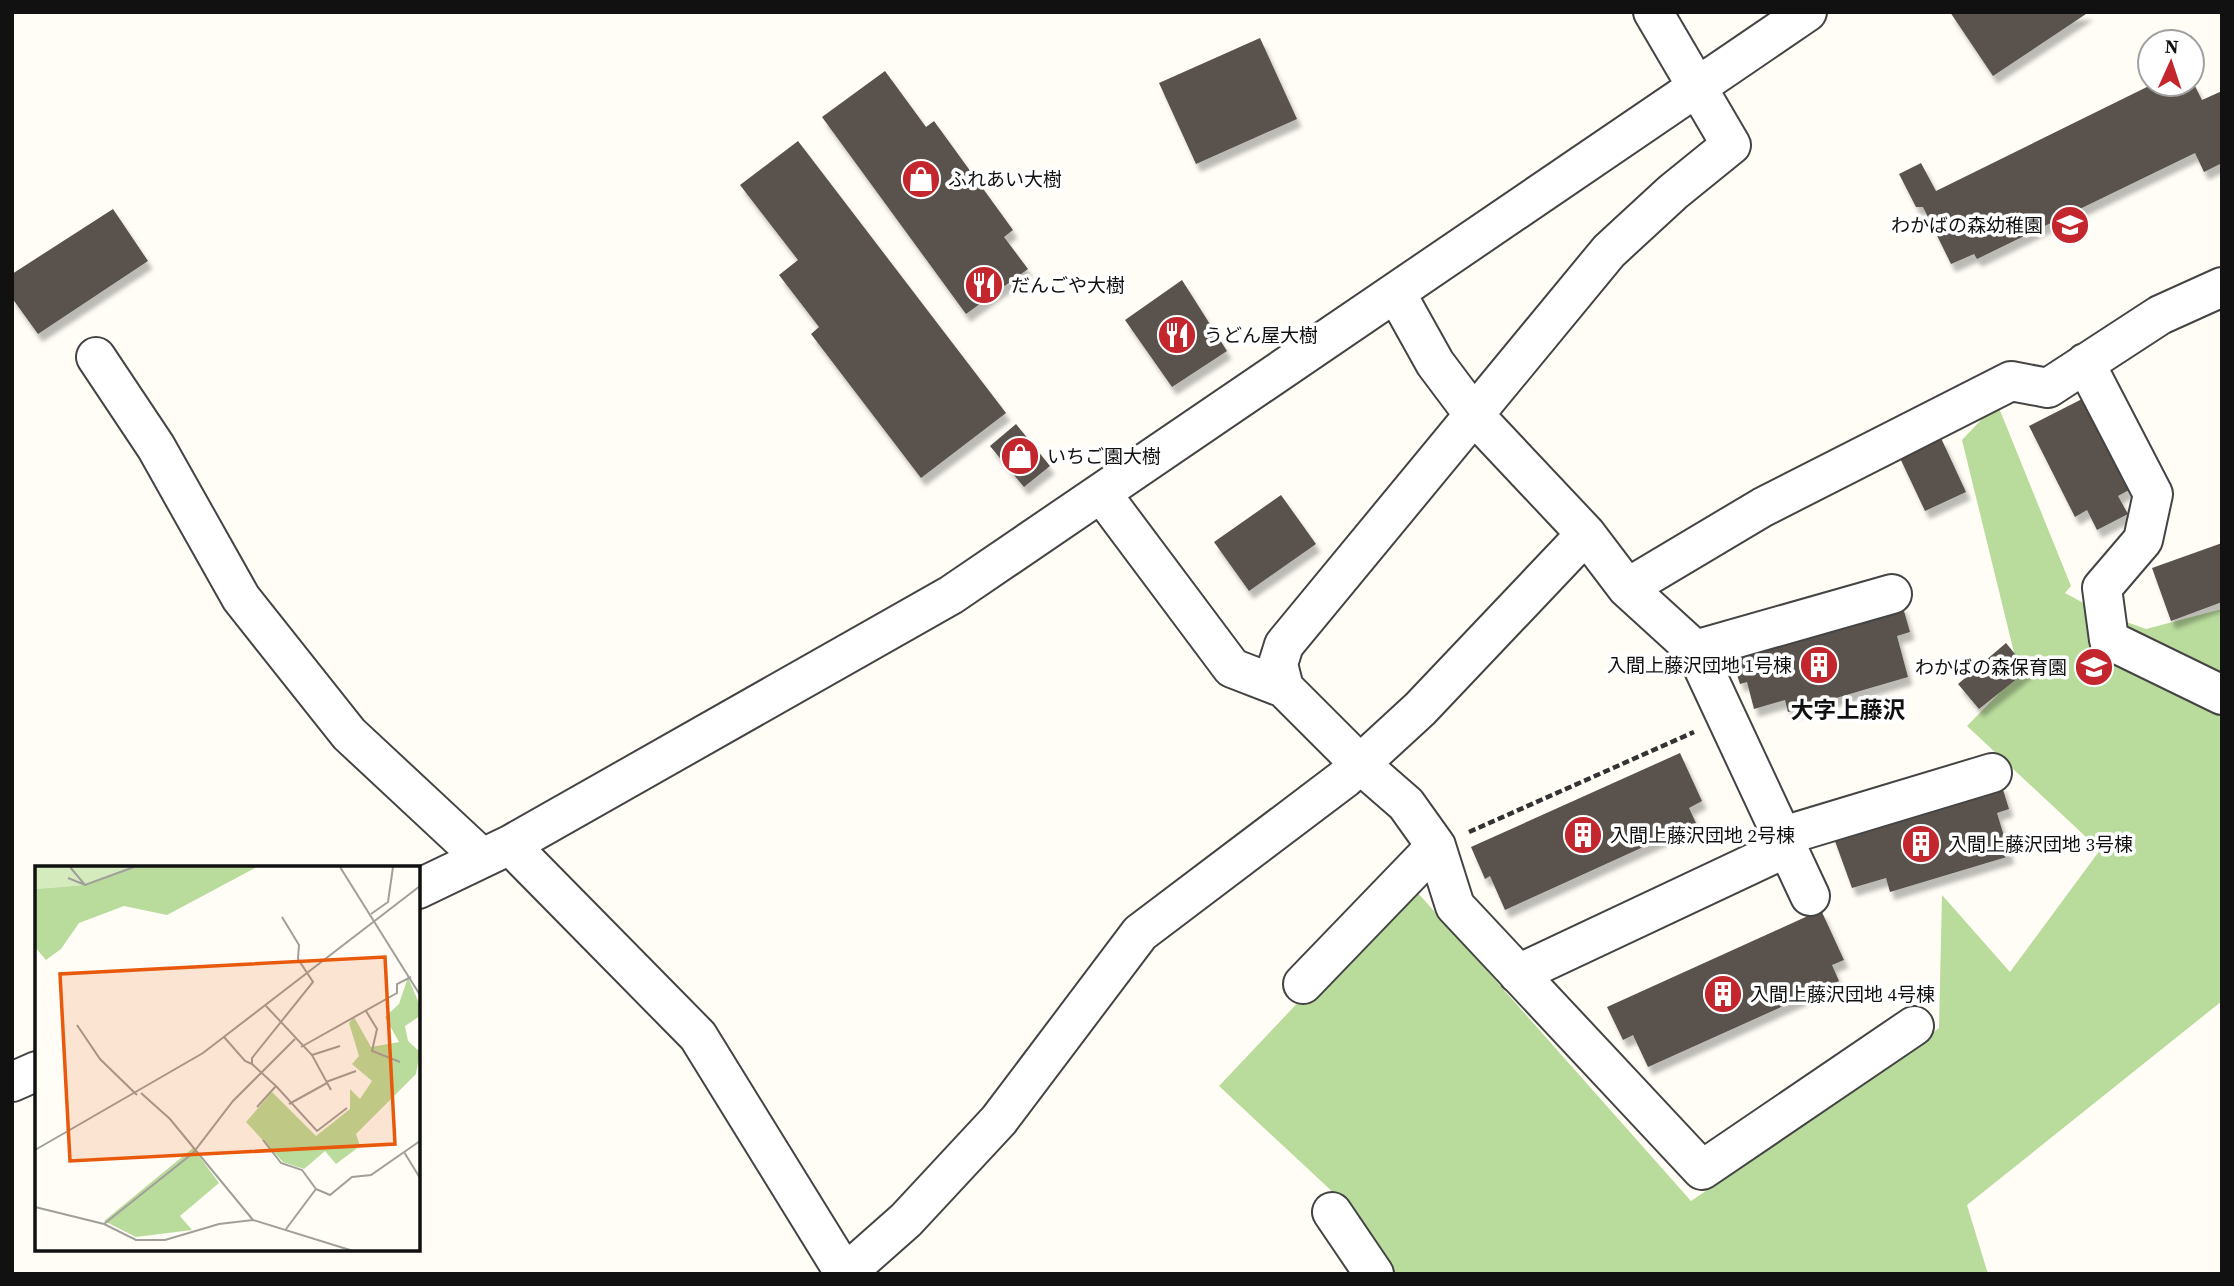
<svg xmlns="http://www.w3.org/2000/svg" width="2234" height="1286" viewBox="0 0 2234 1286" font-family="'Source Serif 4','Noto Sans JP',serif">
<style>
.forest{fill:#b9dc9c}
.building{fill:#5a524d;filter:url(#shadow)}
.lines{fill:none;stroke-linecap:round;stroke-linejoin:round}
.minor-casing{stroke:#444;stroke-width:42}
.path{stroke:#333;stroke-width:4.5;stroke-dasharray:7 3.5;stroke-linecap:butt}
.minor{stroke:#fff;stroke-width:38}
.labels{text-anchor:middle;stroke-width:7;stroke-linejoin:round;paint-order:stroke}
.poi-label{font-size:19px;fill:#111;stroke:#fff;text-anchor:start}
.quarter-label{font-size:23px;font-weight:bold;fill:#111;stroke:#fff}
.inset-road{fill:none;stroke:#a09f9a;stroke-width:2}
.view{fill:#e8590c;fill-opacity:0.15;stroke:#e8590c;stroke-width:3.5}
.inset-edge{fill:none;stroke:#111;stroke-width:3.5}
</style>
<defs>
<filter id="shadow"><feDropShadow dx="4.5" dy="8" stdDeviation="2" flood-color="#0004"/></filter>
</defs>
<rect width="100%" height="100%" fill="#fffdf5"/>
<path class="forest" d="M 1997,403 L 2071,586 L 2065,593 L 2104,614 L 2146,629 L 2222,609 L 2222,1001 L 1967,1205 L 1988,1274 L 1391,1274 L 1337,1196 L 1219,1086 L 1410,884 L 1691,1201 L 1897,1061 L 1939,1028 L 1942,895 L 2010,972 L 2100,850 L 1967,726 L 2019,673 L 1962,440 Z"/>
<path class="building" d="M 1950,12 L 2089,12 L 1993,76 Z
M 1260,38 L 1297,119 L 1196,164 L 1159,83 Z
M 885,71 L 926,127 L 934,121 L 1013,230 L 1004,237 L 1028,269 L 966,314 L 822,117 Z
M 2192,80 L 2202,100 L 2222,91 L 2222,163 L 2204,172 L 2195,153 L 1977,259 L 1974,254 L 1951,264 L 1923,207 L 1916,207 L 1899,174 L 1921,163 L 1936,191 L 2153,84 L 2158,84 L 2161,89 L 2170,84 L 2192,84 Z
M 798,141 L 1006,413 L 921,478 L 811,334 L 819,327 L 779,275 L 798,260 L 740,185 Z
M 113,209 L 148,261 L 38,334 L 12,298 L 12,274 Z
M 1182,280 L 1227,351 L 1172,387 L 1125,320 Z
M 2082,399 L 2129,490 L 2118,496 L 2128,514 L 2097,530 L 2087,510 L 2075,517 L 2029,426 Z
M 1016,424 L 1050,466 L 1024,487 L 990,446 Z
M 1941,438 L 1966,492 L 1925,511 L 1899,456 Z
M 1281,495 L 1316,544 L 1249,591 L 1214,542 Z
M 2222,543 L 2222,602 L 2171,621 L 2152,568 Z
M 1902,604 L 1910,632 L 1897,636 L 1908,677 L 1788,712 L 1785,700 L 1754,709 L 1747,682 L 1740,684 L 1730,653 Z
M 2006,643 L 2028,670 L 1979,709 L 1958,684 Z
M 1680,753 L 1702,801 L 1689,808 L 1696,823 L 1505,910 L 1490,876 L 1485,879 L 1471,847 Z
M 2001,783 L 2009,809 L 1997,813 L 2010,856 L 1890,892 L 1886,878 L 1852,888 L 1832,833 Z
M 1821,910 L 1844,960 L 1832,965 L 1839,981 L 1648,1067 L 1633,1035 L 1623,1040 L 1607,1007 Z"/>
<g class="lines">
<g class="minor-casing">
<path id="minor" d="M 1396,293 L 1435,363 L 1474,415 L 1586,534 L 1627,588 L 1695,650 L 1810,896
M 96,357 L 156,447 L 241,598 L 349,734 L 482,858
M 2085,363 L 2153,494 L 2143,540 L 2102,588 L 2109,640 L 2222,695
M 1101,493 L 1232,668 L 1284,688
M 1627,588 L 1763,507 L 2011,381 L 2048,388 L 2160,315 L 2222,287
M 1695,650 L 1892,594
M 1783,836 L 1992,773
M 510,845 L 698,1036 L 845,1274
M 1436,846 L 1455,906 L 1702,1170 L 1914,1026
M 418,889 L 510,845 L 951,595 L 1807,12
M 1518,974 L 1788,847
M 1303,984 L 1436,846 L 1406,804 L 1360,764 L 1284,688 L 1278,664 L 1284,645 L 1609,251 L 1673,192 L 1731,145 L 1653,12
M 12,1082 L 37,1071
M 1332,1212 L 1374,1274
M 845,1274 L 906,1220 L 999,1120 L 1140,933 L 1345,778 L 1420,709 L 1586,534"/>
</g>
<path class="path" d="M 1469,832 L 1694,732"/>
<use href="#minor" class="minor"/>
</g>
<defs>
<g id="shop-disc" transform="scale(2.0125)"><circle r="9.5" fill="#c4262e" stroke="#fff"/><path d="M-5-2.5h2.3a2.7 3.5 0 0 1 5.4 0H5L5.5 6h-11ZM-1.5-2.5h3a1.5 2.3 0 0 0-3 0Z" fill="#fff"/></g>
<g id="school-disc" transform="scale(2.0125)"><circle r="9.5" fill="#c4262e" stroke="#fff"/><path d="M0-5L7-2L0 1L-7-2ZM-4 1L0 2.5L4 1V4Q0 6-4 4Z" fill="#fff"/></g>
<g id="restaurant-disc" transform="scale(2.0125)"><circle r="9.5" fill="#c4262e" stroke="#fff"/><path d="M-5-6h1v4h1v-4h1v4h1v-4h1v5L-1.5 .5V6h-2V.5L-5-1ZM5-6V6H3V1.5H1.5Q1.5-4 5-6Z" fill="#fff"/></g>
<g id="building-disc" transform="scale(2.0125)"><circle r="9.5" fill="#c4262e" stroke="#fff"/><path d="M-4-6H4V6H1V3H-1V6H-4ZM-2.5-4.3h1.7v1.8h-1.7ZM.8-4.3h1.7v1.8H.8ZM-2.5-1h1.7V.8h-1.7ZM.8-1h1.7V.8H.8Z" fill="#fff"/></g>
</defs>
<g fill-rule="evenodd">
<use href="#shop-disc" x="921" y="179"/>
<use href="#school-disc" x="2070" y="225"/>
<use href="#restaurant-disc" x="984" y="285"/>
<use href="#restaurant-disc" x="1177" y="335"/>
<use href="#shop-disc" x="1020" y="456"/>
<use href="#building-disc" x="1819" y="665"/>
<use href="#school-disc" x="2094" y="667"/>
<use href="#building-disc" x="1583" y="835"/>
<use href="#building-disc" x="1921" y="844"/>
<use href="#building-disc" x="1723" y="994"/>
</g>
<g class="labels">
<g class="poi-label">
<text x="948" y="186">ふれあい大樹</text>
<text x="2043" y="232" text-anchor="end">わかばの森幼稚園</text>
<text x="1011" y="292">だんごや大樹</text>
<text x="1204" y="342">うどん屋大樹</text>
<text x="1047" y="463">いちご園大樹</text>
<text x="1792" y="672" text-anchor="end">入間上藤沢団地 1号棟</text>
<text x="2067" y="674" text-anchor="end">わかばの森保育園</text>
<text x="1610" y="842">入間上藤沢団地 2号棟</text>
<text x="1948" y="851">入間上藤沢団地 3号棟</text>
<text x="1750" y="1001">入間上藤沢団地 4号棟</text>
</g>
<g class="quarter-label">
<text x="1848" y="718">大字上藤沢</text>
</g>
</g>
<g transform="translate(35 866)">
<rect width="385" height="385" fill="#fffdf5"/>
<path d="M 0,1 L 99,1 L 50,19 L 0,23 Z" fill="#d5ebbd"/>
<path d="M 99,1 L 222,1 L 132,49 L 89,40 L 44,57 L 26,83 L 11,94 L 0,81 L 0,23 L 50,19 ZM 373,111 L 385,140 L 385,150 L 370,160 L 373,175 L 385,186 L 381,208 L 321,268 L 325,280 L 301,298 L 290,285 L 269,303 L 248,296 L 211,256 L 237,226 L 281,270 L 315,243 L 315,223 L 325,233 L 337,215 L 317,198 L 324,190 L 314,157 L 319,151 L 336,181 L 364,176 L 350,151 L 364,138 ZM 158,282 L 184,317 L 145,350 L 157,364 L 101,371 L 69,355 Z" fill="#b9dc9c"/>
<path class="inset-road" d="M 35,1 L 50,19M 305,1 L 385,129M 33,12 L 50,19 L 99,1M 336,48 L 353,36 L 358,1M 231,140 L 277,189 L 296,224M 331,145 L 342,163 L 337,185 L 365,196M 42,159 L 65,193 L 102,229M 189,171 L 210,195 L 217,198M 266,181 L 362,127 L 362,118 L 376,111M 277,189 L 305,180M 291,216 L 321,205M 241,220 L 282,265 L 312,242M 106,227 L 135,253 L 218,354M 254,238 L 292,217M 222,241 L 241,220 L 217,198 L 217,192 L 278,116 L 263,93 L 264,79 L 247,51M 228,274 L 246,297 L 267,304 L 281,323M 0,284 L 168,187 L 385,20M 369,286 L 385,312M 0,341 L 69,358 L 101,374 L 130,374 L 184,358 L 218,354 L 315,384M 69,358 L 158,287 L 198,235 L 260,173M 251,363 L 281,323 L 295,329 L 317,311 L 336,309 L 385,275"/>
<path class="view" d="M 350,91 L 360,278 L 35,295 L 25,108 Z"/>
<rect width="385" height="385" class="inset-edge"/>
</g>
<rect width="2234" height="1286" fill="none" stroke="#111111" stroke-width="28"/>
<g transform="translate(2171 63) rotate(3)"><circle r="33" fill="#ffffff" stroke="#a0a0a0" stroke-width="2"/>
<path d="M0-5L12 26L0 18L-12 26Z" fill="#c4262e"/>
<text y="-10" font-size="19" font-weight="bold" text-anchor="middle" fill="#111111">N</text>
</g>
</svg>
